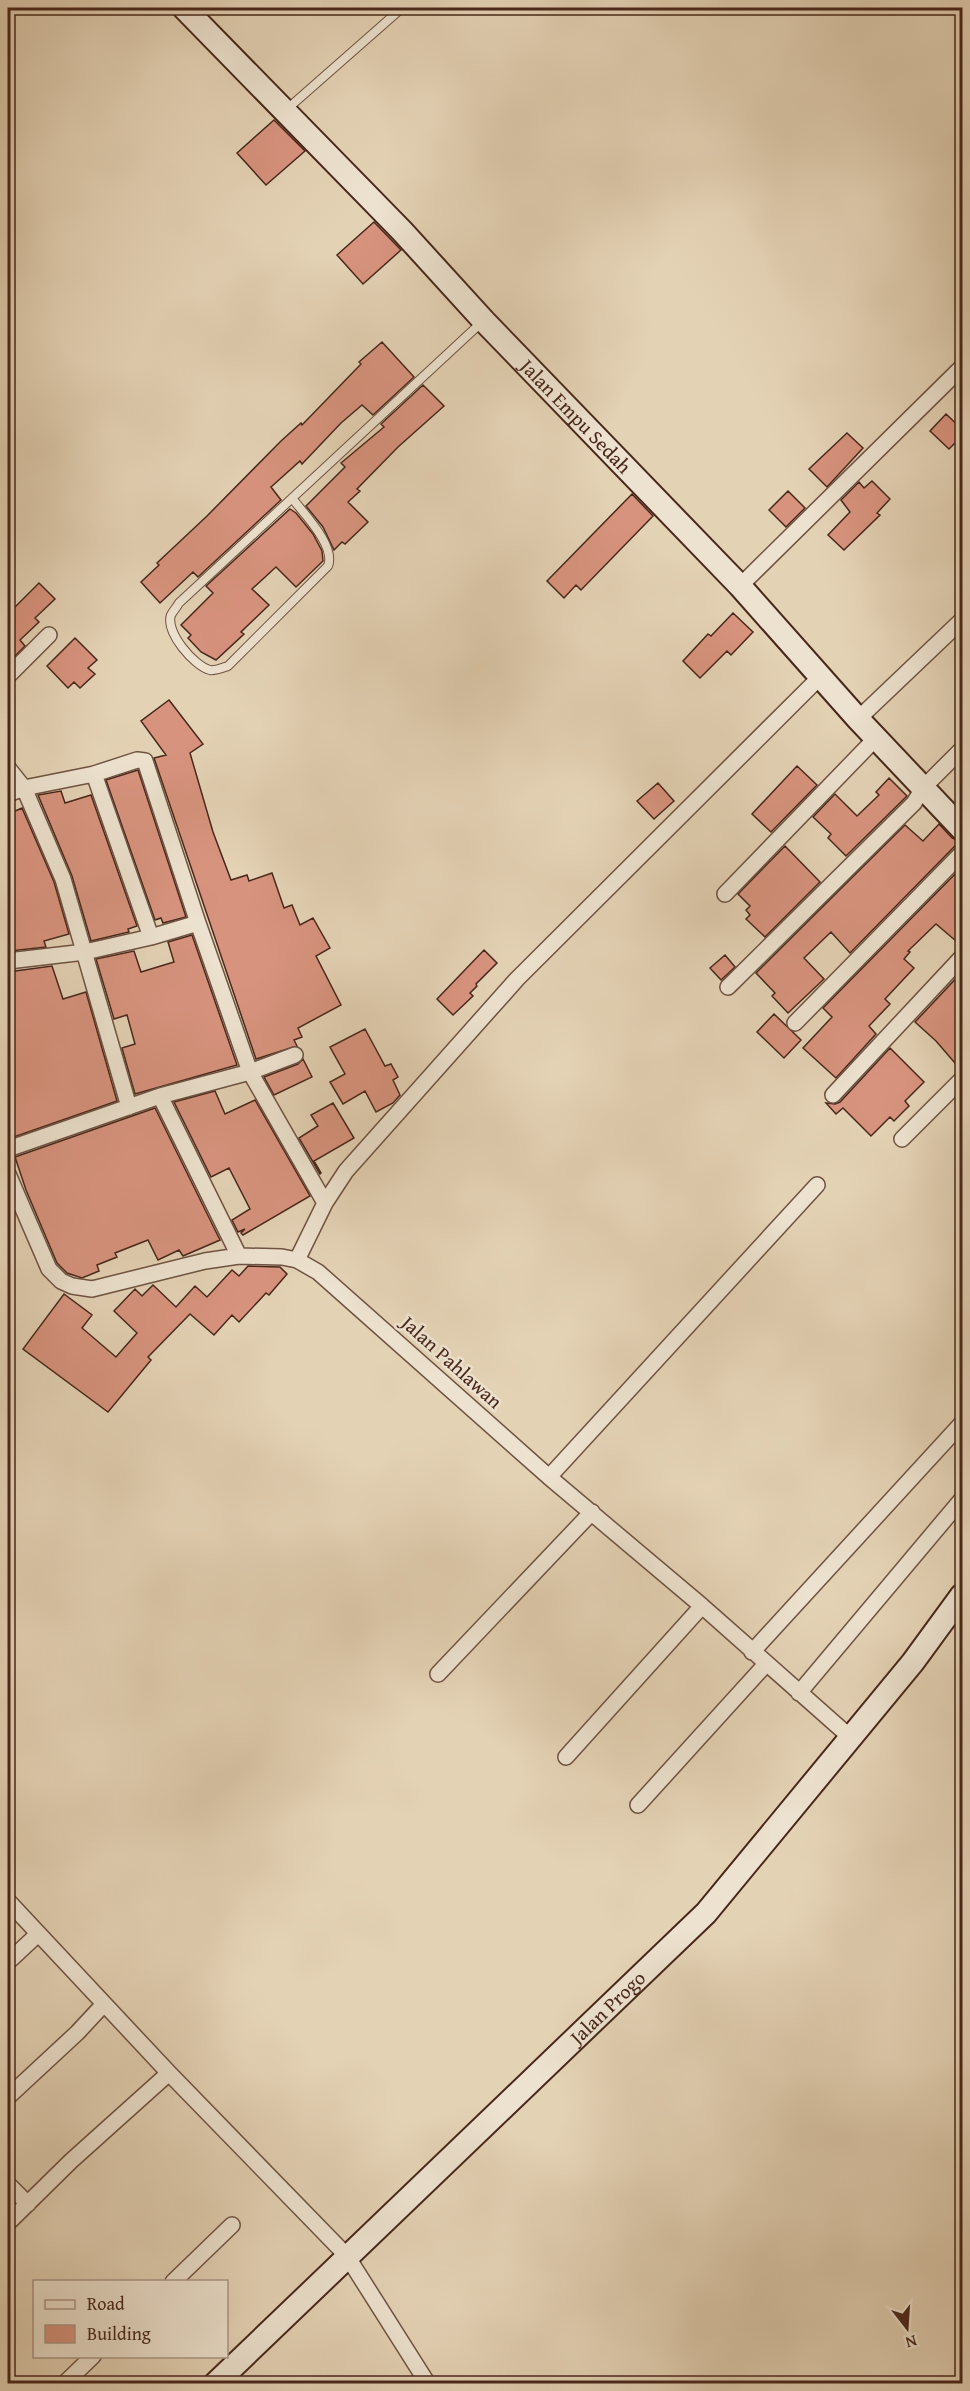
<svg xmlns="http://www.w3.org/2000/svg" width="970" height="2391" viewBox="0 0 970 2391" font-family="'Gentium Book Plus',serif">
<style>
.building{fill:#d8937e;stroke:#48271b;stroke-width:1.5}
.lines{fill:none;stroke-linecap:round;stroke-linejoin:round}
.lane-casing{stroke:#6f5242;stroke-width:10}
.street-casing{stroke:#6f5242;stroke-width:18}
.secondary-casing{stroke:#48271b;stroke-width:26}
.lane{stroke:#ede2cf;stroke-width:8}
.street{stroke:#ede2cf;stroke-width:15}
.secondary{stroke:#ede2cf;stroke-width:22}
.labels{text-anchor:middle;stroke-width:5;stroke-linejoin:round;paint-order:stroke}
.street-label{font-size:20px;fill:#48271b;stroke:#ede2cf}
</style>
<rect width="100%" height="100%" fill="#e4d2b5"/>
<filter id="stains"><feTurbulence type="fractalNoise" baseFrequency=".00333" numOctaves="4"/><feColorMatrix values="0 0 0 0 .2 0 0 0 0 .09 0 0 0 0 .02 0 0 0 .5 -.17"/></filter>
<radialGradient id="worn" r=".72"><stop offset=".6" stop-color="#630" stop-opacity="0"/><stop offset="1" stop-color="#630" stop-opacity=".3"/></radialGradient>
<path class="building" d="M 274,120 L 305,151 L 266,185 L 237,153 Z
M 374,222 L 401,250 L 363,284 L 337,255 Z
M 382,342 L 414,377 L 373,415 L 362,405 L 341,423 L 302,464 L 300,461 L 271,487 L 281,500 L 198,577 L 193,572 L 160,603 L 141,582 L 159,565 L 157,563 L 207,516 L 281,441 L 301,423 L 302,425 L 361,364 L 359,362 Z
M 423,385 L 444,406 L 398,447 L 357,489 L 360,491 L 348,502 L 368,522 L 345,544 L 342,542 L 334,550 L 323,527 L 306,506 L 345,467 L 341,463 L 384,427 L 381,424 Z
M 946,414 L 963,430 L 963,435 L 949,449 L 930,431 Z
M 847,433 L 863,448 L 827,487 L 809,469 Z
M 872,481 L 890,499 L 877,513 L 880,515 L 844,550 L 828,535 L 850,512 L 841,500 L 859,482 L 864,488 Z
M 788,491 L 805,508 L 786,527 L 769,510 Z
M 632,494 L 653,516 L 581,590 L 576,585 L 564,598 L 547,581 Z
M 290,509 L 296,513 L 313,534 L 322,551 L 323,561 L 296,587 L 276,567 L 252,589 L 269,605 L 241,632 L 244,634 L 216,660 L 201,652 L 188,638 L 191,635 L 181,625 L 213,593 L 206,586 Z
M 39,583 L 55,599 L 35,618 L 39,622 L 20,640 L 25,646 L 8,663 L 8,614 Z
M 733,613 L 753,632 L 731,655 L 727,651 L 700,678 L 683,661 L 708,634 L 711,636 Z
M 75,638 L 97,660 L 88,668 L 95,674 L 80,688 L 74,682 L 68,688 L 47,666 Z
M 169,700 L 203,744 L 190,753 L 213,832 L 231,880 L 247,875 L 249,881 L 272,873 L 284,908 L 292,905 L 300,925 L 313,918 L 330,948 L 316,956 L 341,1005 L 298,1028 L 302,1037 L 294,1040 L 297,1046 L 256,1059 L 154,758 L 166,755 L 141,721 Z
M 797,766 L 817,785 L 771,832 L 752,814 Z
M 138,770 L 186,917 L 163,923 L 161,918 L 155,920 L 106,780 Z
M 889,778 L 907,796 L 846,856 L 828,838 L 831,834 L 813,817 L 835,794 L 857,816 L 879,795 L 876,792 Z
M 658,783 L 674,801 L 654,819 L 637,801 Z
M 61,791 L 65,803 L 91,795 L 137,926 L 128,929 L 129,932 L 91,941 L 72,876 L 38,795 Z
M 22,808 L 54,882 L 69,934 L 44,941 L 46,947 L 10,951 L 8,940 L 8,814 Z
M 939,824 L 952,838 L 963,843 L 955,846 L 850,953 L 831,932 L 804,958 L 824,979 L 788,1013 L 772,996 L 775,993 L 756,973 L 905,825 L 923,841 Z
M 785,846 L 820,882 L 765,937 L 746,919 L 750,915 L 746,910 L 750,906 L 738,894 Z
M 963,866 L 963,947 L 936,924 L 908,951 L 910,952 L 904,959 L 914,968 L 885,999 L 890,1004 L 869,1026 L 876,1034 L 836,1078 L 803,1048 L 832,1017 L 823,1008 Z
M 192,935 L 237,1065 L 135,1094 L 122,1048 L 135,1044 L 127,1015 L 114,1019 L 96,959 L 134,951 L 141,972 L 174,962 L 168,942 Z
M 484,950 L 497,963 L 476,984 L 477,986 L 470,993 L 473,996 L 453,1015 L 437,999 Z
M 725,955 L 735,967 L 721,980 L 710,968 Z
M 52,966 L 63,999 L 86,992 L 117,1101 L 8,1139 L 8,972 Z
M 963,971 L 963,1070 L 961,1070 L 936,1041 L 915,1022 Z
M 774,1014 L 801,1040 L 784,1058 L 757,1032 Z
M 365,1029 L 385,1066 L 391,1064 L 398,1077 L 393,1080 L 400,1095 L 393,1103 L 376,1112 L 365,1091 L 343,1104 L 330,1082 L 345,1074 L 330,1047 Z
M 890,1048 L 924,1082 L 905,1101 L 909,1106 L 894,1121 L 890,1117 L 871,1136 L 843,1108 L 836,1114 L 826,1103 L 835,1104 L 840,1102 Z
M 303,1059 L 312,1077 L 274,1095 L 264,1077 L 298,1064 Z
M 215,1091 L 225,1114 L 255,1100 L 310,1196 L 243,1235 L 241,1233 L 245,1229 L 238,1232 L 232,1220 L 250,1209 L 229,1168 L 211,1177 L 174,1102 Z
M 333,1103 L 354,1138 L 314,1161 L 321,1173 L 320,1174 L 299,1138 L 318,1126 L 311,1115 Z
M 155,1108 L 220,1240 L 183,1256 L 179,1250 L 158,1260 L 148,1240 L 115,1253 L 117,1257 L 97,1265 L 99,1271 L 82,1278 L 67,1273 L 57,1263 L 26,1190 L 15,1157 Z
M 248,1266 L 280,1267 L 287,1274 L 269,1295 L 266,1293 L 239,1322 L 232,1315 L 214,1335 L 190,1314 L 148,1357 L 151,1360 L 108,1412 L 23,1349 L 64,1294 L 92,1315 L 82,1328 L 116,1357 L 137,1333 L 114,1311 L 135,1289 L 142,1296 L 153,1285 L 176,1307 L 195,1286 L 207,1297 L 232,1270 L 239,1276 Z"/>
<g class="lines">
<g class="lane-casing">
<path id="lane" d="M 286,110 L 402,8
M 292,498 C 304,514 336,546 328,566 L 228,666 C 222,668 215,671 210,670 C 194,666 165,632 171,615 C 173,611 177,607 179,603 L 482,322"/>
</g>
<g class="street-casing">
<path id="street" d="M 740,586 L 962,367
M 8,676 L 49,635
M 858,719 L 962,620
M 8,768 L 24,788 L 63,879 L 129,1107
M 94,774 L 151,937
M 8,794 L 24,788 L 94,774 L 137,760 L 145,761 L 198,923 L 151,937 L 85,952 L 8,961
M 725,894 L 877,737
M 198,923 L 250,1072 L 325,1203
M 728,987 L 914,803 L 923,788 L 962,749
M 795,1023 L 962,853
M 833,1095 L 962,957
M 160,1096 L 239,1256
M 902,1139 L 962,1079
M 8,1149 L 160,1096 L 250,1072 L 295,1055
M 8,1174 L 49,1269 L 61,1281 L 72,1286 L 92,1289 L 205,1261 L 239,1256 L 282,1257 L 297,1260 L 318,1272 L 549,1477 L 702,1606 L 850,1737
M 297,1260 L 325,1203 L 346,1171 L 517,979 L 820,677
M 549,1477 L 817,1185
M 752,1652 L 962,1423
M 438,1674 L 592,1512
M 799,1693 L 962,1499
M 566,1757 L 702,1606
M 638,1805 L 766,1664
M 8,1901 L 169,2073 L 347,2256 L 428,2384
M 8,1962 L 38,1934
M 8,2097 L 77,2033 L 104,2004
M 8,2184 L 28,2204
M 8,2223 L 71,2161 L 169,2073
M 173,2282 L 232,2225
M 64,2384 L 93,2356"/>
</g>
<g class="secondary-casing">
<g id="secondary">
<path id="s1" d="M 184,8 L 402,231 L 484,321 L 740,586 L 858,719 L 962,829"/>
<path id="s2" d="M 215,2384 L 706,1913 L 913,1662 L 962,1595"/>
</g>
</g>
<use href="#lane" class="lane"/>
<use href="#street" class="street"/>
<use href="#secondary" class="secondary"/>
</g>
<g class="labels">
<g class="street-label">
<text dy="7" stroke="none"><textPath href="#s1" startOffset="566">Jalan Empu Sedah</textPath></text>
<text transform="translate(452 1362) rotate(42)" y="7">Jalan Pahlawan</text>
<text dy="7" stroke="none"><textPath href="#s2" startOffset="544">Jalan Progo</textPath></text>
</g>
</g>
<rect width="970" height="2391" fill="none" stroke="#e4d2b5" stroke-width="30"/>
<rect x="9" y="9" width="952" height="2373" fill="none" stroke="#48271b" stroke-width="3"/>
<rect x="15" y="15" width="940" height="2361" fill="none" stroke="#48271b" stroke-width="1.5"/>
<rect x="33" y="2280" width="195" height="78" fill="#ede2cf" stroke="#ab9787" stroke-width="1.5"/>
<rect x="45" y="2300" width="30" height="9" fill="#ede2cf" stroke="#ab9787" stroke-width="1.5"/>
<text x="87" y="2310" font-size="18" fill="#48271b">Road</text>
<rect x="45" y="2325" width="30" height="18" fill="#d8937e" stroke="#ab9787" stroke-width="1.5"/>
<text x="87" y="2340" font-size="18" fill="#48271b">Building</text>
<g transform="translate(907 2328) rotate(163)" stroke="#ede2cf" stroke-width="4.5" paint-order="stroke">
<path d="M0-4.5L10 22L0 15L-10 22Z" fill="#48271b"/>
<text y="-9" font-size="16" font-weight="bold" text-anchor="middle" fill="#48271b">N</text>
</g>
<rect width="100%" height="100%" filter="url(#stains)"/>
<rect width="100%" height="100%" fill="url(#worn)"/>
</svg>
